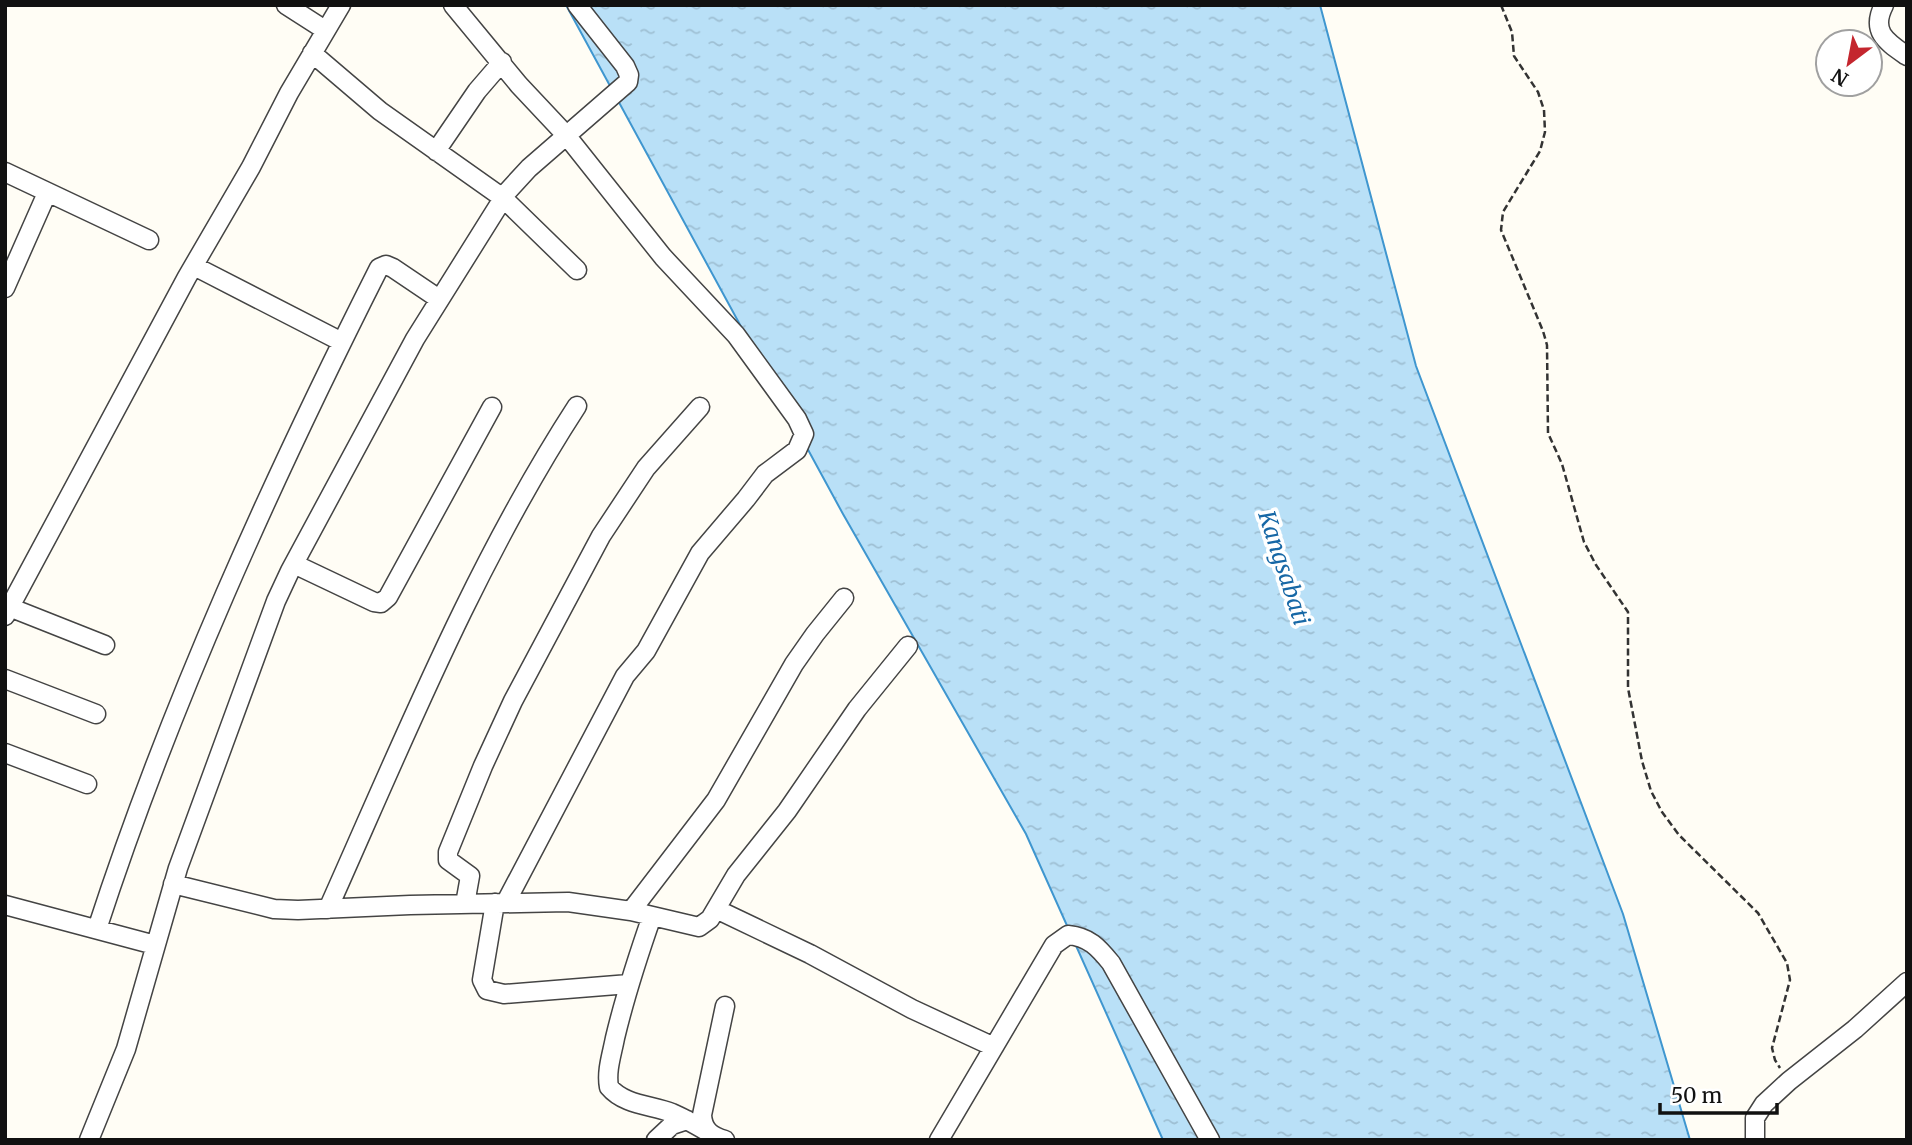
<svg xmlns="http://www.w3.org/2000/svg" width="1912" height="1145" viewBox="0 0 1912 1145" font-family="Merriweather,serif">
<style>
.water{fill:url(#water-ripples);stroke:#3f96cf;stroke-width:2}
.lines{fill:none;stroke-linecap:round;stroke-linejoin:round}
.minor-casing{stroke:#444;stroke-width:21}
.path{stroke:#333;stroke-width:2.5;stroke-dasharray:7 3.5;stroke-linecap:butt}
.minor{stroke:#fff;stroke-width:18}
.labels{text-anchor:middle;stroke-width:7;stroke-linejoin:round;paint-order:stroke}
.water-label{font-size:23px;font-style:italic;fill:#1768a6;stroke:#fff}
</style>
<defs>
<pattern id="water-ripples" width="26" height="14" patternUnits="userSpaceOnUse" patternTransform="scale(1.75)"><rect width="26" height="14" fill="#b9e0f7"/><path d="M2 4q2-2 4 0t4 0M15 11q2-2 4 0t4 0" fill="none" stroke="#9ebfd3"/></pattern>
</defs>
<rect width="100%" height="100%" fill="#fffdf5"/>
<path class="water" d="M 566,5 L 1320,5 L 1416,366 L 1623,914 L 1690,1140 L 1163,1140 L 1026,834 L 843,514 Z"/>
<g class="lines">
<g class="minor-casing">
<path id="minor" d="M 286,5 L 325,30
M 453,5 L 519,85 L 566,135 L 663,257 L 736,335 L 797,419 L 804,434 L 797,450 L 765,474 L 746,499 L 700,553 L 646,651 L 625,676 L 506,902
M 1884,5 C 1870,32 1887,42 1907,56
M 312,53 L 380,111 L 503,198 L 577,270
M 436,151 L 477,91 L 502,62
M 5,172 L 149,240
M 194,266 L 342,342
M 5,288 L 47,193
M 294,564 L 374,602 L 381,603 L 388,597 L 492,407
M 9,607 L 105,645
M 5,616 L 187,277 L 251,167 L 289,93 L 341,5
M 5,679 L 96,714
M 5,753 L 87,784
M 173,884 L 274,909 L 298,910 L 410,905 L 568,902 L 631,911 L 699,927 L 710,919 L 736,875 L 787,811 L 857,709 L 908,646
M 495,903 L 482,980 L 487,990 L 504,994 L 629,984
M 465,904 L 470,876 L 448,860 L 448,852 L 483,766 L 513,701 L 601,536 L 646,468 L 700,407
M 5,905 L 155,945
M 328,909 C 404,739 475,563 577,406
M 716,909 L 810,954 L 912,1009 L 994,1047
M 631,911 L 716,800 L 794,664 L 815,634 L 844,598
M 652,916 C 638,956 625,996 615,1038 C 612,1054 606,1071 609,1087 C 624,1105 651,1105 672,1113 C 684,1118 696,1125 708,1132
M 97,929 C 171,702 271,482 379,268 L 386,265 L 393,268 L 439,299
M 725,1006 L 702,1115 C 703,1130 711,1136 725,1140
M 89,1140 L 126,1049 L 178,868 L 276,601 L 290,571 L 415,339 L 507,192 L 529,168 L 628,82 L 629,75 L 625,66 L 577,5
M 656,1140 L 672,1125 L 687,1120
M 939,1140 L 1054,945 L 1068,935 C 1089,937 1098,947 1111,963 L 1210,1140
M 1755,1140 L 1755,1118 L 1764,1104 L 1789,1081 L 1855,1029 L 1907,982"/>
</g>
<path class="path" d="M 1501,5 L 1512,32 L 1514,56 L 1538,92 L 1544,110 L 1545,132 L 1540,151 L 1503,212 L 1501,230 L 1543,331 L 1547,345 L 1548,433 L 1562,464 L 1584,542 L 1596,565 L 1628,612 L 1628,688 L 1642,761 L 1651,791 L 1662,812 L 1679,835 L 1758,913 L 1787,963 L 1790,980 L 1772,1048 L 1775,1060 L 1780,1068"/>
<use href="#minor" class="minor"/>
</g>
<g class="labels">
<g class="water-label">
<text transform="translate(1284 568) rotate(72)" y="8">Kangsabati</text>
</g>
</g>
<rect width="1912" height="1145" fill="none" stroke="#111111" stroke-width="14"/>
<g transform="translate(1849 63) rotate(212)"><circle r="33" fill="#ffffff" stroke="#a0a0a0" stroke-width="2"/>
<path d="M0-5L12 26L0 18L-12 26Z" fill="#c4262e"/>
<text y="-10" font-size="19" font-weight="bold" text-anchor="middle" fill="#111111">N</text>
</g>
<path d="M1660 1103v10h117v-10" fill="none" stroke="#111111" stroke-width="3.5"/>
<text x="1671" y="1103" font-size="21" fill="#111111" stroke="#ffffff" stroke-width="5" paint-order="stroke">50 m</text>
</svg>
